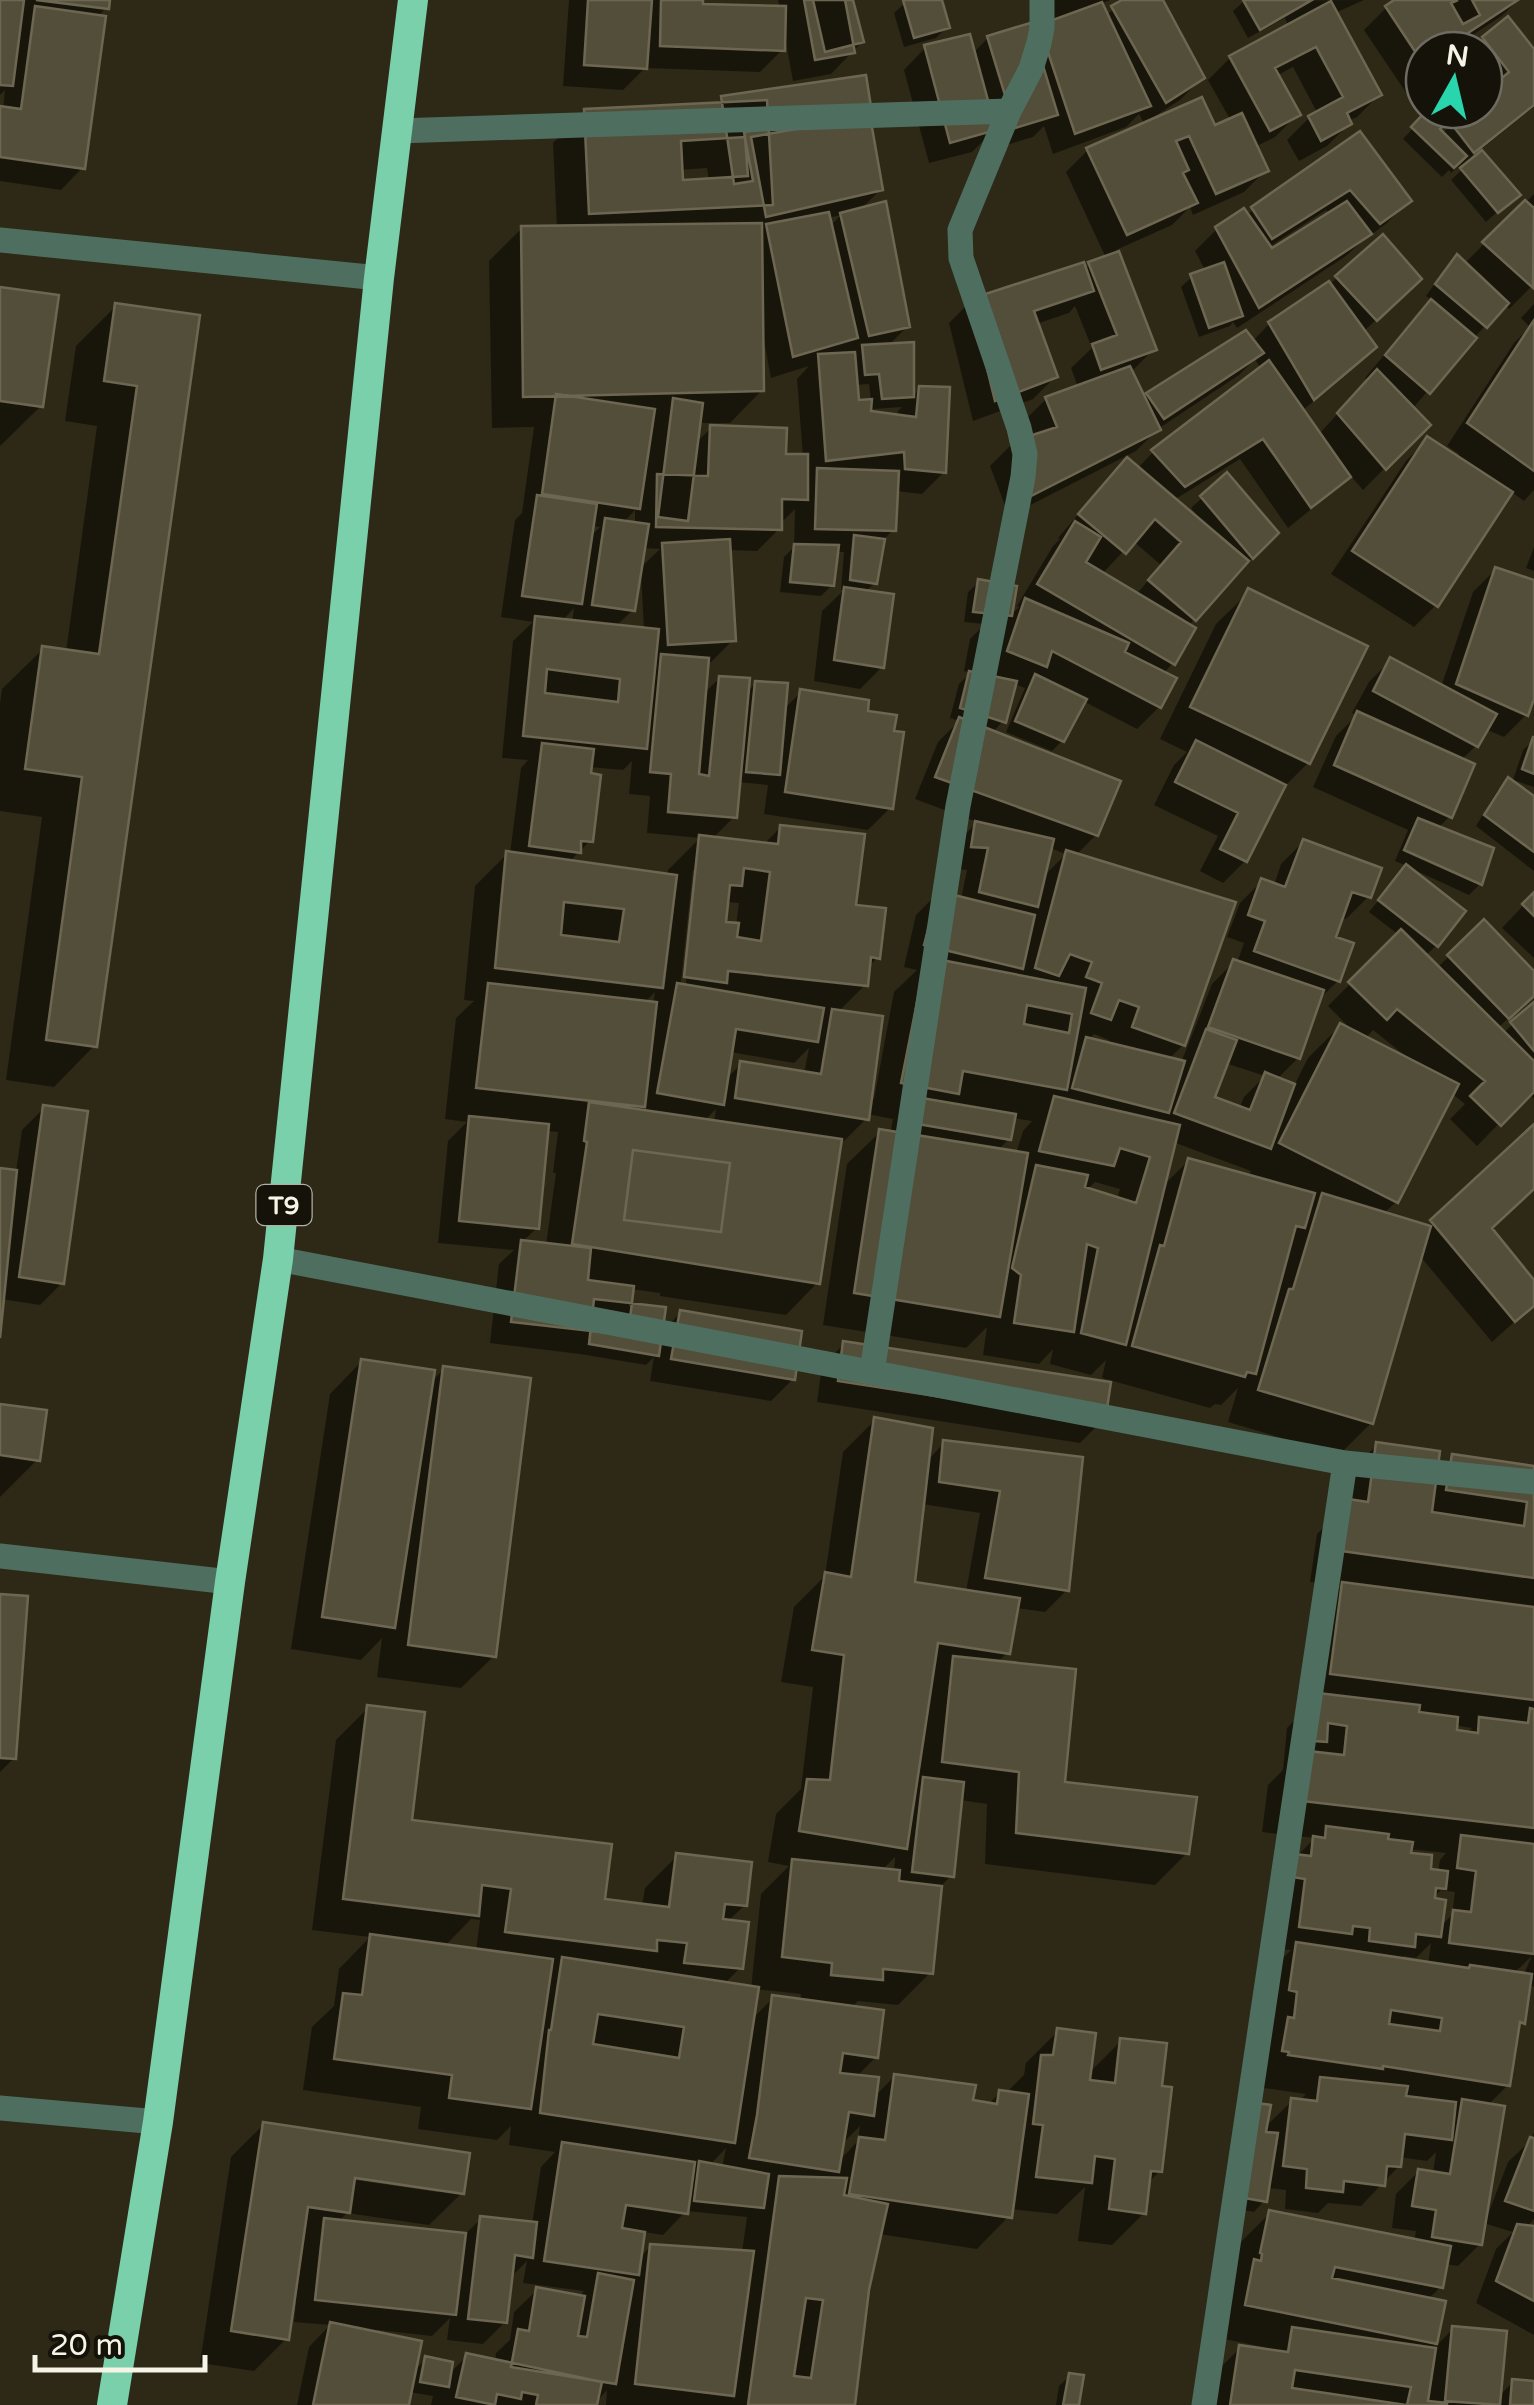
<svg xmlns="http://www.w3.org/2000/svg" width="1534" height="2405" viewBox="0 0 1534 2405" font-family="'Varela Round',sans-serif">
<style>
.shadow{fill:#0007;fill-rule:evenodd}
.building{fill:#534e3a;stroke:#6d6752;stroke-width:2.5;fill-rule:evenodd}
.lines{fill:none;stroke-linecap:round;stroke-linejoin:round}
.street{stroke:#4e6f60;stroke-width:25}
.highway{stroke:#7ad0ab;stroke-width:30}
.labels{text-anchor:middle;stroke-width:8;stroke-linejoin:round;paint-order:stroke}
.shield{fill:#141209;stroke:#b2b0a4;stroke-width:2.5}
.shield-label{font-size:25px;font-weight:bold;fill:#f6f3e7}
</style>
<rect width="100%" height="100%" fill="#2e2916"/>
<path class="shadow" d="M 0,0 L 107,0 L 106,8 L 97,17 L 83,167 L 61,190 L 0,181 L 0,109 L 3,109 L 5,90 L 0,95 Z
M 569,0 L 700,0 L 700,6 L 780,8 L 778,0 L 851,0 L 862,42 L 831,74 L 793,81 L 785,37 L 782,50 L 760,72 L 645,68 L 623,90 L 563,86 Z
M 915,0 L 939,0 L 947,27 L 936,38 L 904,47 L 894,13 L 905,3 Z
M 1047,0 L 1110,0 L 1100,4 L 1106,15 L 1127,0 L 1160,0 L 1202,78 L 1180,100 L 1149,120 L 1150,122 L 1214,128 L 1231,121 L 1208,80 L 1230,58 L 1288,26 L 1285,18 L 1248,38 L 1233,11 L 1244,1 L 1364,0 L 1335,13 L 1379,95 L 1357,117 L 1348,121 L 1349,124 L 1327,146 L 1299,161 L 1287,140 L 1309,118 L 1318,114 L 1293,67 L 1276,76 L 1297,115 L 1275,137 L 1255,147 L 1266,170 L 1244,192 L 1193,215 L 1190,207 L 1172,225 L 1116,250 L 1154,349 L 1131,372 L 1144,399 L 1148,395 L 1252,342 L 1269,324 L 1329,285 L 1383,238 L 1396,301 L 1363,332 L 1374,347 L 1352,369 L 1302,411 L 1318,435 L 1368,381 L 1365,378 L 1410,324 L 1433,301 L 1426,296 L 1446,268 L 1457,257 L 1464,264 L 1534,194 L 1534,284 L 1509,309 L 1504,304 L 1412,409 L 1427,425 L 1363,490 L 1349,474 L 1325,498 L 1288,528 L 1240,459 L 1174,500 L 1197,520 L 1199,518 L 1191,508 L 1226,476 L 1275,533 L 1188,626 L 1173,663 L 1163,674 L 1159,707 L 1137,729 L 1083,701 L 1062,741 L 1052,751 L 1006,732 L 1025,688 L 1014,684 L 1003,721 L 992,733 L 1096,835 L 1076,855 L 1183,1045 L 1168,1060 L 1181,1063 L 1212,984 L 1234,962 L 1237,963 L 1244,943 L 1227,937 L 1240,903 L 1262,881 L 1274,885 L 1281,864 L 1303,842 L 1368,897 L 1346,919 L 1340,917 L 1333,939 L 1338,981 L 1317,1001 L 1298,1058 L 1276,1080 L 1294,1086 L 1308,1058 L 1340,1026 L 1354,1032 L 1328,1006 L 1399,935 L 1369,912 L 1407,866 L 1395,861 L 1408,830 L 1313,787 L 1336,736 L 1357,715 L 1352,713 L 1369,682 L 1391,660 L 1441,687 L 1473,592 L 1495,570 L 1534,583 L 1534,691 L 1526,715 L 1504,737 L 1485,729 L 1476,746 L 1461,760 L 1450,816 L 1438,828 L 1491,850 L 1480,884 L 1469,895 L 1408,867 L 1437,945 L 1425,956 L 1437,968 L 1484,922 L 1534,975 L 1534,993 L 1498,1028 L 1503,1033 L 1534,1005 L 1534,1099 L 1529,1093 L 1477,1146 L 1450,1119 L 1465,1104 L 1451,1093 L 1396,1202 L 1383,1214 L 1427,1227 L 1534,1127 L 1534,1187 L 1490,1229 L 1534,1284 L 1534,1304 L 1492,1342 L 1420,1256 L 1371,1423 L 1339,1455 L 1228,1422 L 1238,1388 L 1221,1405 L 1215,1404 L 1210,1408 L 1102,1378 L 1106,1360 L 1091,1375 L 1050,1364 L 1053,1349 L 1039,1364 L 983,1355 L 987,1327 L 966,1348 L 823,1325 L 847,1164 L 880,1132 L 890,1134 L 893,1119 L 867,1114 L 866,1119 L 844,1141 L 840,1140 L 818,1282 L 786,1315 L 660,1296 L 660,1293 L 631,1289 L 629,1306 L 660,1334 L 680,1313 L 793,1379 L 771,1401 L 650,1381 L 654,1357 L 646,1365 L 580,1354 L 490,1343 L 499,1264 L 514,1250 L 438,1243 L 448,1141 L 467,1122 L 445,1119 L 456,1018 L 474,1001 L 464,1000 L 475,886 L 507,854 L 510,854 L 521,768 L 528,760 L 502,758 L 513,641 L 533,622 L 501,617 L 515,520 L 522,513 L 534,427 L 492,428 L 489,261 L 522,228 L 557,228 L 553,143 L 585,111 L 716,105 L 722,99 L 863,78 L 881,189 L 859,211 L 908,326 L 888,346 L 911,345 L 911,398 L 920,389 L 944,472 L 922,494 L 895,491 L 893,530 L 882,541 L 875,583 L 865,592 L 882,667 L 860,689 L 814,681 L 822,611 L 843,591 L 841,590 L 844,552 L 836,552 L 832,585 L 821,596 L 780,592 L 784,557 L 794,547 L 795,509 L 783,521 L 779,521 L 779,529 L 757,551 L 728,550 L 733,640 L 711,662 L 706,662 L 703,694 L 720,678 L 746,693 L 756,683 L 784,709 L 801,692 L 865,713 L 890,808 L 868,830 L 764,814 L 768,785 L 737,782 L 734,817 L 712,839 L 763,845 L 781,827 L 854,907 L 878,957 L 867,968 L 865,985 L 838,1012 L 869,1098 L 874,1099 L 894,992 L 917,970 L 904,967 L 916,915 L 938,893 L 961,899 L 967,870 L 950,868 L 954,846 L 977,822 L 915,799 L 938,742 L 959,721 L 950,718 L 959,684 L 970,673 L 964,671 L 970,639 L 980,629 L 1003,626 L 964,622 L 968,592 L 979,582 L 1014,588 L 1009,617 L 1019,607 L 1017,606 L 1053,546 L 1060,539 L 1058,538 L 1105,483 L 1137,469 L 1153,452 L 1261,369 L 1255,359 L 1239,375 L 1158,429 L 1136,451 L 1009,516 L 990,466 L 1012,444 L 1024,421 L 1046,399 L 1078,387 L 1071,368 L 1092,348 L 1075,306 L 1069,313 L 1036,324 L 1055,377 L 1033,399 L 973,421 L 949,323 L 971,301 L 1084,270 L 1090,264 L 1106,258 L 1066,172 L 1088,150 L 1145,125 L 1139,114 L 1126,127 L 1053,154 L 1044,126 L 1033,137 L 993,149 L 989,135 L 972,152 L 929,163 L 904,70 L 926,47 L 973,53 L 988,38 L 1056,21 ZM 707,168 L 709,181 L 680,183 L 680,170 ZM 841,215 L 830,226 L 828,218 ZM 764,341 L 771,378 L 809,366 L 797,379 L 803,457 L 783,457 L 711,428 L 696,443 L 698,423 L 730,423 L 762,390 L 761,342 ZM 869,384 L 871,401 L 856,402 L 855,385 ZM 902,407 L 898,411 L 897,417 L 860,410 ZM 635,510 L 635,525 L 623,523 ZM 591,526 L 600,527 L 589,538 ZM 1133,541 L 1161,565 L 1136,595 L 1102,574 ZM 642,548 L 660,549 L 639,569 ZM 639,572 L 641,573 L 644,630 L 615,627 L 633,610 ZM 574,608 L 572,623 L 561,622 ZM 632,761 L 629,794 L 650,796 L 647,833 L 700,838 L 668,870 L 667,876 L 569,862 L 590,841 L 589,767 L 623,770 ZM 1050,848 L 1066,854 L 1043,877 ZM 693,870 L 698,870 L 685,990 L 680,990 ZM 726,902 L 739,903 L 736,926 L 723,924 ZM 655,992 L 653,1004 L 644,1003 ZM 1373,1030 L 1408,1058 L 1365,1039 ZM 1094,1034 L 1109,1040 L 1107,1045 L 1088,1040 ZM 809,1048 L 804,1074 L 741,1064 L 725,1080 L 730,1052 L 794,1063 ZM 1225,1063 L 1265,1076 L 1244,1097 L 1239,1109 L 1212,1098 ZM 716,1109 L 714,1123 L 704,1121 ZM 1013,1118 L 1032,1121 L 1023,1131 L 1016,1154 L 997,1151 L 1009,1139 ZM 546,1131 L 558,1132 L 553,1173 L 556,1173 L 546,1245 L 522,1242 L 537,1228 ZM 1173,1142 L 1251,1171 L 1248,1177 L 1189,1160 L 1162,1187 ZM 1095,1182 L 1120,1189 L 1117,1199 L 1087,1190 Z
M 1399,0 L 1518,0 L 1503,15 L 1462,42 L 1468,50 L 1424,50 L 1424,91 L 1411,100 L 1364,30 L 1386,8 Z
M 1484,39 L 1534,53 L 1534,107 L 1479,151 L 1517,194 L 1486,222 L 1451,180 L 1465,167 L 1462,164 L 1451,173 L 1449,170 L 1442,177 L 1403,139 L 1430,110 L 1455,110 L 1437,129 L 1441,134 L 1468,110 L 1484,110 L 1484,97 L 1487,94 L 1484,89 L 1484,50 L 1473,50 Z
M 1359,135 L 1409,201 L 1387,223 L 1360,243 L 1346,256 L 1237,328 L 1233,322 L 1230,326 L 1199,337 L 1181,287 L 1192,277 L 1206,272 L 1195,251 L 1217,229 L 1246,215 ZM 1326,210 L 1331,215 L 1272,251 L 1269,247 Z
M 0,289 L 41,406 L 0,446 Z
M 1534,304 L 1534,490 L 1524,501 L 1510,491 L 1436,605 L 1414,627 L 1331,574 L 1406,461 L 1428,439 L 1457,458 L 1459,454 L 1447,446 L 1514,343 L 1530,327 L 1521,318 Z
M 116,306 L 197,317 L 94,1046 L 54,1087 L 6,1080 L 42,817 L 0,811 L 0,703 L 2,689 L 43,649 L 66,652 L 97,426 L 65,421 L 76,346 Z
M 1534,547 L 1534,571 L 1526,568 Z
M 1249,592 L 1308,763 L 1279,792 L 1245,861 L 1223,883 L 1200,871 L 1218,836 L 1154,805 L 1174,765 L 1187,752 L 1160,739 L 1216,624 Z
M 1534,740 L 1534,787 L 1513,780 L 1523,750 Z
M 1508,780 L 1534,799 L 1534,871 L 1476,826 L 1497,791 Z
M 1534,894 L 1534,958 L 1502,928 Z
M 44,1108 L 62,1283 L 40,1305 L 1,1299 L 0,1313 L 0,1170 L 16,1172 L 22,1130 Z
M 844,1344 L 1102,1421 L 1080,1443 L 817,1402 L 822,1366 Z
M 362,1361 L 431,1382 L 444,1369 L 494,1656 L 461,1688 L 377,1677 L 382,1638 L 361,1660 L 291,1649 L 330,1394 Z
M 0,1406 L 37,1460 L 0,1497 Z
M 875,1420 L 927,1461 L 944,1443 L 1080,1459 L 1067,1590 L 1045,1612 L 1016,1608 L 1007,1653 L 997,1663 L 1063,1784 L 1187,1853 L 1155,1885 L 985,1864 L 987,1804 L 960,1800 L 951,1876 L 939,1888 L 930,1973 L 898,2005 L 858,2001 L 851,2008 L 876,2057 L 856,2077 L 874,2097 L 895,2076 L 971,2102 L 988,2105 L 1000,2092 L 1009,2093 L 1010,2089 L 1024,2075 L 1026,2063 L 1058,2031 L 1089,2073 L 1121,2041 L 1160,2088 L 1160,2171 L 1147,2184 L 1144,2213 L 1112,2245 L 1078,2241 L 1085,2187 L 1057,2214 L 1010,2209 L 1009,2216 L 977,2249 L 879,2234 L 867,2289 L 852,2405 L 606,2405 L 607,2390 L 594,2405 L 431,2405 L 433,2396 L 409,2392 L 406,2405 L 297,2405 L 309,2347 L 330,2325 L 294,2322 L 296,2302 L 292,2302 L 286,2339 L 254,2371 L 200,2363 L 231,2157 L 264,2124 L 462,2193 L 429,2225 L 347,2213 L 338,2222 L 464,2235 L 481,2219 L 532,2224 L 541,2167 L 555,2152 L 509,2145 L 511,2126 L 497,2140 L 418,2129 L 421,2107 L 303,2090 L 312,2027 L 334,2006 L 339,1969 L 370,1937 L 312,1930 L 336,1740 L 368,1708 L 409,1822 L 603,1901 L 642,1906 L 645,1888 L 677,1856 L 745,1905 L 727,1922 L 740,1968 L 724,1984 L 751,1989 L 761,1894 L 789,1866 L 768,1862 L 776,1814 L 801,1789 L 813,1687 L 781,1682 L 794,1607 L 825,1576 L 843,1452 ZM 922,1504 L 980,1513 L 966,1592 L 912,1584 ZM 895,1857 L 894,1872 L 881,1871 ZM 471,1919 L 480,1920 L 476,1951 L 444,1947 ZM 756,1989 L 801,1994 L 800,2001 L 773,1998 L 752,2019 ZM 860,2126 L 858,2141 L 838,2162 L 841,2145 ZM 726,2148 L 722,2168 L 709,2166 ZM 343,2173 L 438,2187 L 438,2192 L 342,2178 ZM 686,2211 L 747,2217 L 742,2252 L 651,2246 L 639,2258 L 643,2232 L 663,2235 ZM 527,2261 L 523,2283 L 584,2291 L 578,2298 L 537,2290 L 514,2312 L 510,2340 L 496,2353 L 495,2362 L 467,2356 L 449,2374 L 426,2359 L 413,2372 L 376,2334 L 377,2330 L 432,2336 L 450,2318 L 447,2340 L 483,2344 L 505,2322 L 510,2278 Z
M 1377,1445 L 1434,1475 L 1453,1457 L 1534,1466 L 1534,1987 L 1528,1984 L 1522,2023 L 1517,2028 L 1508,2085 L 1487,2106 L 1484,2217 L 1487,2217 L 1508,2162 L 1531,2140 L 1534,2132 L 1534,2219 L 1526,2228 L 1534,2229 L 1534,2335 L 1476,2303 L 1496,2249 L 1513,2232 L 1483,2223 L 1480,2244 L 1458,2266 L 1445,2264 L 1441,2287 L 1428,2299 L 1443,2302 L 1434,2348 L 1453,2329 L 1499,2396 L 1513,2382 L 1534,2384 L 1534,2405 L 1204,2405 L 1208,2380 L 1240,2348 L 1263,2351 L 1264,2347 L 1214,2337 L 1238,2245 L 1270,2213 L 1414,2241 L 1416,2231 L 1392,2228 L 1396,2194 L 1418,2172 L 1433,2174 L 1436,2152 L 1427,2161 L 1399,2157 L 1399,2166 L 1361,2206 L 1328,2203 L 1318,2213 L 1285,2209 L 1286,2190 L 1267,2188 L 1264,2201 L 1254,2212 L 1223,2206 L 1264,2128 L 1292,2101 L 1299,2102 L 1306,2094 L 1257,2087 L 1264,1977 L 1291,1950 L 1278,1949 L 1297,1856 L 1315,1838 L 1262,1832 L 1268,1785 L 1283,1770 L 1287,1728 L 1308,1707 L 1310,1617 L 1341,1586 L 1310,1582 L 1317,1534 L 1340,1511 L 1345,1477 ZM 1454,1725 L 1472,1728 L 1466,1734 L 1454,1732 ZM 1409,1849 L 1446,1853 L 1440,1860 L 1438,1873 L 1429,1871 L 1408,1855 ZM 1441,1890 L 1455,1892 L 1452,1915 L 1440,1927 L 1431,1900 ZM 1431,1943 L 1428,1965 L 1403,1961 L 1403,1956 L 1416,1958 ZM 1532,1956 L 1523,1976 L 1513,1974 Z
M 0,1596 L 14,1758 L 0,1772 Z
M 1070,2376 L 1076,2405 L 1056,2405 L 1059,2386 Z"/>
<path class="building" d="M 0,0 L 24,0 L 13,86 L 0,85 Z
M 36,0 L 110,0 L 109,9 Z
M 588,0 L 652,0 L 647,69 L 584,65 Z
M 661,0 L 703,0 L 703,4 L 786,6 L 785,51 L 660,46 Z
M 804,0 L 845,0 L 855,53 L 815,60 Z
M 813,0 L 853,0 L 864,42 L 825,52 Z
M 903,0 L 942,0 L 950,28 L 914,38 Z
M 1122,0 L 1163,0 L 1205,78 L 1166,103 L 1111,6 Z
M 1243,0 L 1312,0 L 1260,30 Z
M 1394,0 L 1458,0 L 1451,3 L 1463,24 L 1480,15 L 1472,0 L 1518,0 L 1462,37 L 1471,50 L 1424,50 L 1424,65 L 1385,6 Z
M 1331,1 L 1382,95 L 1347,113 L 1352,124 L 1321,141 L 1308,116 L 1343,97 L 1316,47 L 1275,68 L 1301,115 L 1270,131 L 1229,56 Z
M 1102,2 L 1151,106 L 1075,134 L 1039,25 Z
M 35,6 L 106,16 L 85,169 L 0,157 L 0,106 L 21,109 Z
M 1508,16 L 1534,49 L 1534,105 L 1474,153 L 1450,122 L 1464,110 L 1484,110 L 1484,93 L 1509,72 L 1482,37 Z
M 1030,23 L 1058,115 L 1015,128 L 987,36 Z
M 970,34 L 996,130 L 950,143 L 924,45 Z
M 866,75 L 872,113 L 744,132 L 753,181 L 734,184 L 721,96 Z
M 1202,97 L 1215,125 L 1242,113 L 1269,171 L 1216,194 L 1189,136 L 1176,141 L 1189,170 L 1183,173 L 1198,203 L 1127,235 L 1086,148 Z
M 767,100 L 773,205 L 589,214 L 584,109 ZM 745,137 L 748,176 L 683,180 L 681,141 Z
M 1427,110 L 1459,110 L 1440,129 L 1467,156 L 1454,168 L 1411,127 Z
M 870,116 L 883,190 L 766,217 L 751,137 Z
M 1360,131 L 1412,201 L 1380,224 L 1350,190 L 1272,239 L 1251,207 Z
M 1482,150 L 1521,195 L 1498,213 L 1460,168 Z
M 1525,200 L 1534,208 L 1533,288 L 1482,242 Z
M 886,201 L 910,327 L 869,336 L 840,213 Z
M 1347,201 L 1372,234 L 1259,308 L 1215,227 L 1244,208 L 1272,248 Z
M 829,212 L 858,338 L 793,357 L 766,224 Z
M 762,223 L 764,391 L 523,397 L 521,226 Z
M 1383,234 L 1422,279 L 1377,321 L 1335,276 Z
M 1119,251 L 1157,350 L 1101,370 L 1092,344 L 1117,335 L 1088,262 Z
M 1457,254 L 1509,303 L 1487,328 L 1435,284 Z
M 1084,262 L 1094,291 L 1034,311 L 1058,377 L 995,401 L 970,299 Z
M 1224,262 L 1243,316 L 1209,328 L 1190,274 Z
M 1329,281 L 1377,347 L 1314,400 L 1268,322 Z
M 0,287 L 59,295 L 43,407 L 0,401 Z
M 1431,299 L 1477,338 L 1430,394 L 1385,355 Z
M 115,303 L 200,315 L 97,1047 L 46,1040 L 82,777 L 25,769 L 42,646 L 99,654 L 137,386 L 104,381 Z
M 1534,320 L 1534,471 L 1467,423 Z
M 1246,330 L 1264,353 L 1164,419 L 1146,393 Z
M 914,342 L 914,397 L 882,399 L 879,374 L 865,375 L 862,345 Z
M 855,352 L 859,400 L 872,399 L 871,411 L 916,417 L 919,386 L 950,387 L 946,473 L 905,469 L 904,452 L 826,461 L 818,354 Z
M 1269,360 L 1351,477 L 1311,508 L 1263,439 L 1185,487 L 1151,450 Z
M 1130,366 L 1161,430 L 1031,496 L 1011,442 L 1057,427 L 1045,397 Z
M 1377,369 L 1431,425 L 1386,470 L 1337,413 Z
M 556,394 L 655,409 L 640,509 L 542,494 Z
M 673,398 L 703,403 L 688,521 L 658,517 Z
M 710,425 L 787,428 L 786,454 L 808,454 L 808,500 L 782,499 L 782,530 L 656,527 L 657,474 L 708,476 Z
M 1427,436 L 1513,492 L 1438,607 L 1352,551 Z
M 1127,457 L 1249,561 L 1196,621 L 1148,580 L 1181,542 L 1155,519 L 1126,554 L 1078,514 Z
M 817,468 L 899,471 L 896,531 L 815,529 Z
M 1227,472 L 1279,533 L 1253,559 L 1200,496 Z
M 537,495 L 597,504 L 582,604 L 522,596 Z
M 605,518 L 649,524 L 635,611 L 592,605 Z
M 1075,521 L 1101,537 L 1086,562 L 1196,628 L 1175,665 L 1037,584 Z
M 854,535 L 885,539 L 877,584 L 850,580 Z
M 730,539 L 736,641 L 668,645 L 662,543 Z
M 794,544 L 839,545 L 834,586 L 790,582 Z
M 1495,567 L 1534,580 L 1534,699 L 1528,716 L 1456,684 Z
M 978,579 L 1017,586 L 1012,616 L 973,612 Z
M 844,587 L 894,594 L 884,668 L 834,660 Z
M 1248,588 L 1368,646 L 1310,764 L 1190,707 Z
M 1025,598 L 1129,643 L 1125,652 L 1177,678 L 1161,708 L 1052,651 L 1047,667 L 1007,651 Z
M 535,616 L 659,629 L 647,749 L 523,736 ZM 547,669 L 620,679 L 618,702 L 545,693 Z
M 661,654 L 709,658 L 699,774 L 709,776 L 719,676 L 750,678 L 737,818 L 668,812 L 671,774 L 650,772 Z
M 1390,657 L 1497,714 L 1478,747 L 1373,691 Z
M 969,671 L 1017,681 L 1006,723 L 960,708 Z
M 1035,674 L 1087,699 L 1064,742 L 1015,721 Z
M 755,681 L 788,683 L 780,775 L 746,772 Z
M 800,689 L 869,700 L 868,711 L 897,715 L 894,731 L 904,732 L 893,809 L 785,792 Z
M 1357,711 L 1475,764 L 1452,818 L 1334,765 Z
M 959,717 L 1121,781 L 1098,836 L 935,777 Z
M 1533,737 L 1534,737 L 1534,774 L 1522,769 Z
M 1196,740 L 1286,785 L 1247,862 L 1220,849 L 1238,813 L 1175,782 Z
M 542,743 L 594,749 L 591,773 L 601,775 L 593,842 L 581,841 L 581,853 L 529,846 Z
M 1508,777 L 1534,796 L 1534,852 L 1484,815 Z
M 1418,818 L 1494,848 L 1482,885 L 1404,850 Z
M 975,821 L 1054,839 L 1038,907 L 979,892 L 988,848 L 971,847 Z
M 780,825 L 865,834 L 856,905 L 886,908 L 880,959 L 871,957 L 868,986 L 728,971 L 727,983 L 684,977 L 699,835 L 778,844 ZM 744,868 L 770,872 L 761,941 L 737,937 L 739,923 L 726,922 L 730,885 L 742,886 Z
M 1303,839 L 1382,868 L 1371,898 L 1352,892 L 1336,937 L 1354,943 L 1340,982 L 1254,951 L 1265,921 L 1248,915 L 1261,878 L 1285,887 Z
M 1066,850 L 1236,902 L 1185,1046 L 1132,1027 L 1139,1007 L 1119,1000 L 1111,1020 L 1091,1013 L 1102,983 L 1086,977 L 1092,962 L 1070,954 L 1059,976 L 1035,968 Z
M 506,851 L 677,875 L 663,988 L 495,968 ZM 564,902 L 624,909 L 619,942 L 561,935 Z
M 1406,864 L 1466,911 L 1438,947 L 1378,900 Z
M 938,891 L 1035,915 L 1023,969 L 924,945 Z
M 1534,892 L 1534,916 L 1522,904 Z
M 1484,919 L 1534,971 L 1534,996 L 1509,1019 L 1447,955 Z
M 1401,929 L 1534,1061 L 1534,1092 L 1501,1126 L 1470,1096 L 1485,1081 L 1397,1009 L 1387,1020 L 1348,982 Z
M 926,957 L 1086,988 L 1067,1090 L 963,1071 L 959,1094 L 901,1083 ZM 1027,1005 L 1072,1014 L 1069,1033 L 1024,1024 Z
M 1233,959 L 1324,990 L 1300,1059 L 1208,1027 Z
M 488,983 L 657,1002 L 645,1107 L 476,1088 Z
M 677,983 L 824,1008 L 818,1042 L 736,1029 L 724,1105 L 657,1093 Z
M 1534,1002 L 1534,1051 L 1510,1022 Z
M 832,1009 L 883,1016 L 869,1120 L 735,1098 L 740,1061 L 821,1074 Z
M 1340,1023 L 1459,1084 L 1398,1203 L 1279,1143 Z
M 1206,1029 L 1237,1040 L 1215,1097 L 1250,1110 L 1265,1072 L 1295,1084 L 1271,1149 L 1174,1113 Z
M 1086,1037 L 1185,1061 L 1169,1113 L 1072,1088 Z
M 904,1095 L 1016,1114 L 1011,1140 L 900,1121 Z
M 1054,1096 L 1180,1125 L 1126,1345 L 1081,1333 L 1098,1248 L 1087,1244 L 1074,1332 L 1014,1323 L 1021,1275 L 1012,1268 L 1036,1165 L 1088,1175 L 1085,1187 L 1136,1203 L 1150,1157 L 1120,1148 L 1114,1166 L 1039,1151 Z
M 589,1102 L 842,1139 L 820,1284 L 572,1244 L 587,1142 L 584,1141 ZM 633,1150 L 730,1163 L 721,1232 L 624,1220 Z
M 43,1105 L 88,1111 L 64,1284 L 19,1277 Z
M 469,1116 L 549,1124 L 539,1229 L 459,1221 Z
M 1534,1124 L 1534,1189 L 1492,1228 L 1534,1280 L 1534,1306 L 1515,1322 L 1430,1220 Z
M 879,1129 L 1028,1153 L 1000,1317 L 854,1293 Z
M 633,1150 L 730,1163 L 721,1232 L 624,1220 Z
M 1188,1158 L 1315,1193 L 1305,1228 L 1296,1226 L 1256,1374 L 1247,1372 L 1245,1377 L 1132,1346 L 1160,1245 L 1164,1246 Z
M 0,1168 L 17,1170 L 0,1338 Z
M 1322,1193 L 1431,1226 L 1373,1424 L 1258,1390 L 1289,1289 L 1293,1289 Z
M 521,1240 L 591,1248 L 588,1280 L 634,1286 L 628,1335 L 511,1322 Z
M 594,1299 L 666,1307 L 659,1356 L 589,1344 Z
M 680,1310 L 802,1331 L 795,1380 L 671,1359 Z
M 843,1341 L 1111,1382 L 1105,1422 L 838,1381 Z
M 361,1359 L 435,1370 L 395,1628 L 322,1617 Z
M 443,1366 L 531,1378 L 496,1657 L 408,1645 Z
M 0,1404 L 47,1410 L 40,1461 L 0,1455 Z
M 874,1417 L 933,1428 L 915,1582 L 1020,1598 L 1010,1654 L 938,1643 L 907,1849 L 799,1831 L 807,1779 L 830,1780 L 844,1655 L 812,1650 L 825,1572 L 851,1577 Z
M 943,1440 L 1083,1457 L 1069,1591 L 985,1578 L 1000,1491 L 939,1482 Z
M 1376,1442 L 1440,1451 L 1432,1512 L 1524,1526 L 1527,1502 L 1446,1490 L 1452,1454 L 1534,1466 L 1534,1578 L 1341,1551 L 1348,1499 L 1368,1502 Z
M 1342,1582 L 1534,1607 L 1534,1700 L 1330,1674 Z
M 0,1594 L 28,1596 L 16,1759 L 0,1758 Z
M 953,1656 L 1076,1669 L 1065,1782 L 1197,1797 L 1189,1854 L 1016,1833 L 1019,1772 L 942,1762 Z
M 1318,1693 L 1420,1705 L 1419,1712 L 1458,1717 L 1457,1730 L 1478,1733 L 1479,1717 L 1528,1723 L 1530,1708 L 1534,1709 L 1534,1828 L 1293,1800 L 1299,1750 L 1344,1755 L 1347,1726 L 1328,1723 L 1327,1742 L 1314,1741 Z
M 367,1705 L 425,1712 L 412,1820 L 612,1844 L 605,1899 L 669,1907 L 676,1853 L 752,1862 L 747,1906 L 725,1904 L 723,1919 L 749,1922 L 743,1969 L 684,1963 L 687,1943 L 657,1940 L 657,1951 L 505,1932 L 511,1889 L 482,1885 L 479,1916 L 343,1899 Z
M 923,1777 L 964,1782 L 954,1877 L 912,1872 Z
M 1326,1826 L 1389,1834 L 1388,1839 L 1413,1842 L 1411,1853 L 1432,1855 L 1431,1869 L 1448,1871 L 1446,1889 L 1436,1888 L 1435,1898 L 1446,1900 L 1441,1937 L 1416,1934 L 1415,1947 L 1369,1941 L 1370,1928 L 1353,1926 L 1352,1934 L 1299,1927 L 1305,1879 L 1292,1877 L 1294,1854 L 1311,1856 L 1313,1836 L 1325,1838 Z
M 1461,1835 L 1534,1844 L 1534,1954 L 1449,1943 L 1453,1910 L 1471,1912 L 1476,1871 L 1457,1868 Z
M 792,1859 L 900,1870 L 899,1881 L 942,1886 L 933,1974 L 883,1969 L 883,1980 L 831,1975 L 832,1963 L 782,1957 Z
M 370,1934 L 553,1959 L 531,2109 L 449,2098 L 452,2075 L 334,2059 L 343,1993 L 362,1995 Z
M 1296,1942 L 1469,1968 L 1470,1965 L 1532,1974 L 1525,2024 L 1520,2022 L 1510,2086 L 1383,2066 L 1383,2069 L 1288,2055 L 1289,2052 L 1282,2051 L 1288,2017 L 1294,2018 L 1297,1992 L 1289,1990 ZM 1391,2010 L 1442,2018 L 1440,2031 L 1389,2024 Z
M 562,1957 L 759,1987 L 735,2143 L 540,2113 L 549,2030 L 551,2030 ZM 598,2014 L 684,2027 L 679,2058 L 593,2044 Z
M 772,1995 L 884,2010 L 878,2058 L 843,2053 L 840,2073 L 879,2077 L 874,2116 L 849,2112 L 839,2172 L 749,2158 L 757,2115 Z
M 1057,2028 L 1096,2033 L 1090,2080 L 1115,2083 L 1120,2038 L 1167,2043 L 1162,2086 L 1172,2087 L 1162,2172 L 1151,2171 L 1146,2214 L 1109,2209 L 1115,2159 L 1095,2156 L 1092,2183 L 1036,2177 L 1043,2125 L 1033,2124 L 1041,2055 L 1053,2055 Z
M 894,2074 L 976,2085 L 973,2100 L 997,2104 L 999,2090 L 1029,2094 L 1012,2218 L 849,2194 L 859,2137 L 885,2140 Z
M 1320,2077 L 1408,2086 L 1406,2096 L 1456,2102 L 1452,2140 L 1405,2134 L 1401,2167 L 1387,2166 L 1385,2186 L 1344,2181 L 1343,2192 L 1306,2188 L 1307,2169 L 1283,2166 L 1291,2098 L 1317,2101 Z
M 1462,2099 L 1505,2106 L 1482,2245 L 1432,2237 L 1436,2210 L 1412,2206 L 1418,2169 L 1450,2174 Z
M 1249,2102 L 1271,2105 L 1266,2132 L 1278,2133 L 1267,2202 L 1233,2196 Z
M 263,2122 L 470,2153 L 464,2194 L 355,2178 L 350,2213 L 308,2207 L 289,2340 L 231,2331 Z
M 1530,2137 L 1534,2138 L 1534,2211 L 1505,2201 Z
M 562,2142 L 695,2162 L 688,2214 L 626,2205 L 622,2228 L 645,2232 L 639,2275 L 544,2261 Z
M 699,2161 L 769,2174 L 764,2208 L 694,2201 Z
M 779,2176 L 847,2178 L 844,2195 L 888,2204 L 869,2290 L 855,2405 L 748,2405 ZM 806,2298 L 823,2300 L 811,2378 L 794,2376 Z
M 1269,2210 L 1451,2246 L 1443,2288 L 1335,2267 L 1332,2278 L 1446,2301 L 1437,2344 L 1245,2305 L 1254,2259 L 1261,2261 L 1262,2254 L 1260,2253 Z
M 480,2216 L 537,2222 L 533,2258 L 515,2255 L 507,2323 L 468,2319 Z
M 324,2218 L 466,2233 L 456,2315 L 315,2300 Z
M 1517,2224 L 1534,2226 L 1534,2301 L 1496,2281 Z
M 650,2244 L 754,2251 L 734,2396 L 635,2384 Z
M 598,2273 L 634,2280 L 616,2384 L 511,2367 L 518,2329 L 529,2331 L 536,2287 L 585,2296 L 578,2336 L 587,2337 Z
M 330,2322 L 422,2341 L 409,2405 L 313,2405 Z
M 1452,2326 L 1507,2331 L 1500,2405 L 1445,2401 Z
M 1292,2327 L 1436,2348 L 1428,2401 L 1447,2403 L 1447,2405 L 1407,2405 L 1411,2387 L 1295,2370 L 1292,2388 L 1406,2405 L 1230,2405 L 1239,2345 L 1288,2352 Z
M 466,2353 L 602,2382 L 597,2405 L 536,2405 L 538,2395 L 522,2392 L 521,2399 L 497,2394 L 495,2405 L 456,2397 Z
M 425,2356 L 453,2362 L 449,2387 L 420,2382 Z
M 1069,2373 L 1084,2375 L 1079,2405 L 1063,2405 Z
M 1512,2379 L 1534,2381 L 1534,2405 L 1510,2405 Z"/>
<g class="lines">
<path class="street" d="M 397,131 L 1009,111
M 0,240 L 379,278
M 278,1259 L 1345,1463 L 1534,1482
M 872,1372 L 958,806 L 1023,477 L 1025,454 L 1019,428 L 961,258 L 960,230 L 1009,111 L 1031,69 L 1039,43 L 1042,28 L 1042,0
M 0,1556 L 230,1582
M 0,2108 L 158,2122
M 1204,2405 L 1345,1463"/>
<path class="highway" d="M 112,2405 L 158,2122 L 230,1582 L 278,1259 L 379,278 L 413,0"/>
</g>
<g class="labels">
<rect class="shield" x="256.5" y="1185" width="55" height="40" rx="8"/>
<g class="shield-label">
<text x="284" y="1214">T9</text>
</g>
</g>
<g transform="translate(1454 80) rotate(8)"><circle r="48" fill="#141209" stroke="#6e6c62" stroke-width="2.5"/>
<path d="M0-8L18 38L0 25L-18 38Z" fill="#29d5ac"/>
<text y="-15" font-size="28" font-weight="bold" text-anchor="middle" fill="#f6f3e7">N</text>
</g>
<path d="M35 2355v15h170v-15" fill="none" stroke="#f6f3e7" stroke-width="5"/>
<text x="50" y="2355" font-size="30" fill="#f6f3e7" stroke="#141209" stroke-width="8" paint-order="stroke">20 m</text>
</svg>
